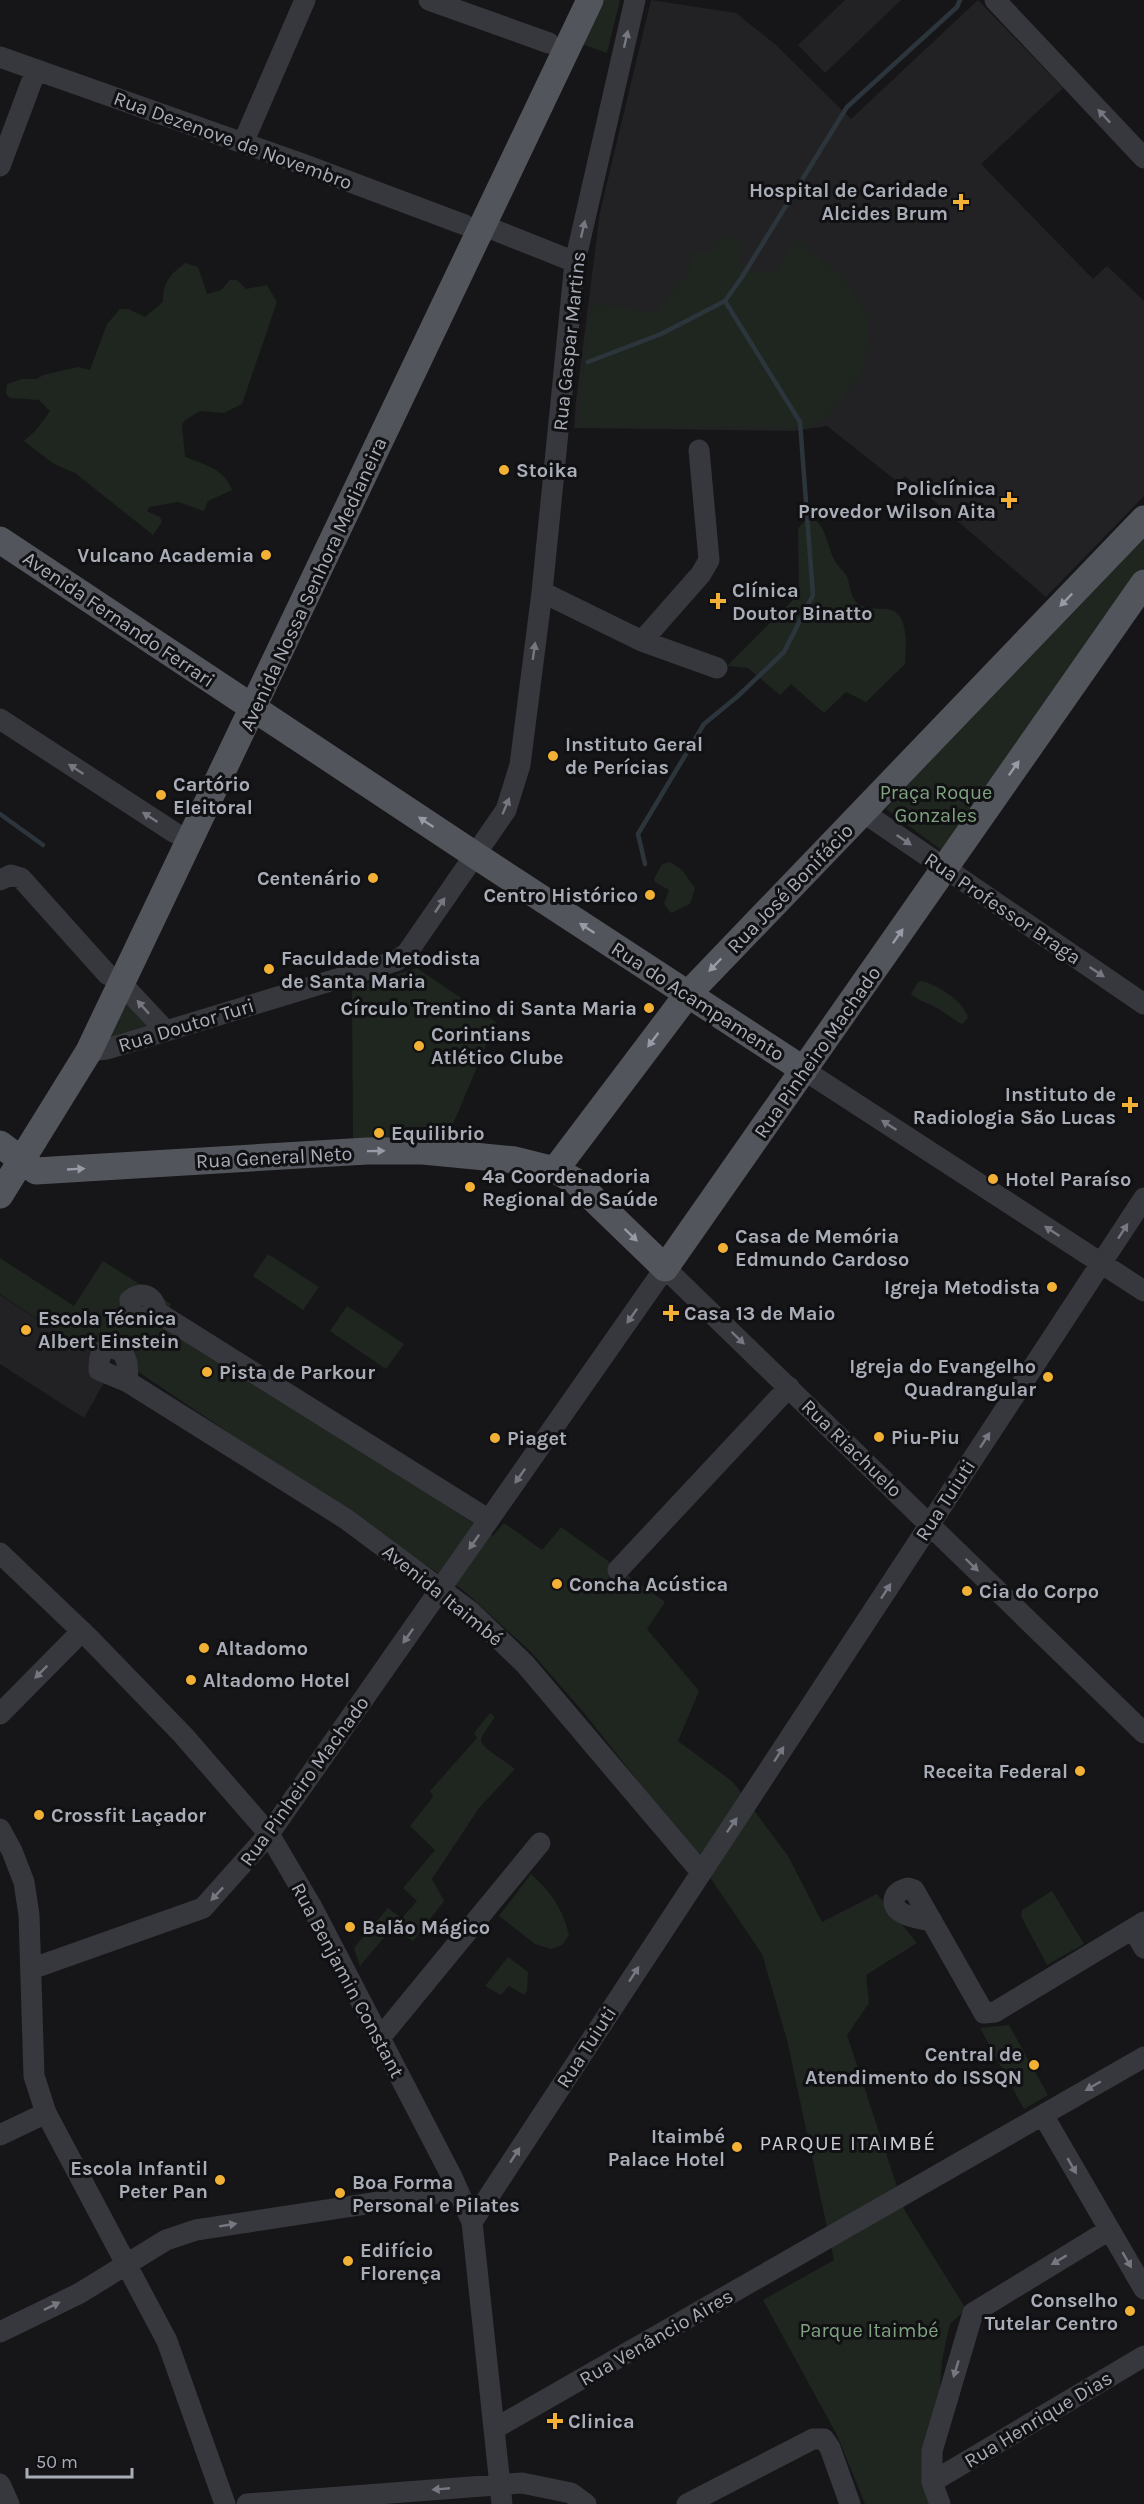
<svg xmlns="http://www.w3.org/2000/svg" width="1144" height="2504" viewBox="0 0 1144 2504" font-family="Karla,sans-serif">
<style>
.built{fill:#222225}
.green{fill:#1e261f}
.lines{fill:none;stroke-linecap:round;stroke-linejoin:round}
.stream{stroke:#2c353c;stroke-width:4.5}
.minor{stroke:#37383d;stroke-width:21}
.major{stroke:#53555c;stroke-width:27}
.oneway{fill:#757881}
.oneway2{fill:#979ba6}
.poi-dot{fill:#f2b134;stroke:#111113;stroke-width:2}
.labels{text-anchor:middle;stroke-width:6;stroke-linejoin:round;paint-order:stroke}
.street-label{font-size:20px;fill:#a8adb8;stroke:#111113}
.poi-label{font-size:20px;font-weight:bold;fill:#a8adb8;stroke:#111113;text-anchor:start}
.park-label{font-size:20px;fill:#7fa381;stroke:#111113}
.neighbourhood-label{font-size:21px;letter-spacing:1.5px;fill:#c9ccd4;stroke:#111113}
</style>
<rect width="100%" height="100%" fill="#161618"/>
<path class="built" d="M 651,0 L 736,13 L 776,45 L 851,119 L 978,0 L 1063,88 L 981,164 L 1093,279 L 1107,266 L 1144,301 L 1144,496 L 1046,597 L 905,476 L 898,482 L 827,426 L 794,431 L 574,428 L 576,400 L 600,212 Z
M 845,0 L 901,0 L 825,73 L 798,45 Z
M 0,1295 L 112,1368 L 84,1418 L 0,1364 Z"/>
<path class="green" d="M 601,0 L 620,0 L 607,53 L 579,43 Z
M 723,237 L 741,240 L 743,246 L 739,262 C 752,273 761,274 778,271 L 796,239 L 834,269 L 852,289 L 868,319 L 866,359 L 862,371 L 841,401 L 825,419 L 805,428 L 578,427 L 588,318 L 594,304 L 655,312 L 687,275 L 694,253 L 707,253 Z
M 185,263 L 198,267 L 207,294 L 221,290 L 230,280 L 237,280 L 246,289 L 267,285 L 277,302 L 242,404 L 224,413 L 200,411 L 185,420 L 182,425 L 185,457 C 203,464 225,469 232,490 L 208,501 L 204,511 L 178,502 L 149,507 L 147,511 L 160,517 L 162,522 L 153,535 L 75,473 L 54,464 L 24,441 L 37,429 L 50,411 L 39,400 L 10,398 L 6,394 L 7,384 L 22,379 L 37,379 L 43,375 L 78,367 L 90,370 L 107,324 L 120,309 L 128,309 L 145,317 L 163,302 C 163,282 170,275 185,263 Z
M 809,517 C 827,523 827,548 836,563 C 839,568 845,572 847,577 C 850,585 850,592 854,599 C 868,621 900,592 905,632 C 907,642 905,654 905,664 L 866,702 L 846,692 L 824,713 L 791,684 L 780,695 L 748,668 L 727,666 L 799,594 L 798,528 Z
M 1144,536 L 1144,568 L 944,852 L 886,809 L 944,744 Z
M 670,862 L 682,870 L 695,888 L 690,904 L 671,913 L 664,904 L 669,890 L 655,882 L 654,879 L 662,864 Z
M 417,968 L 496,1022 L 448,1136 L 353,1139 L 352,988 Z
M 922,981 C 939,986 964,1001 968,1018 L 962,1024 C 952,1019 946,1013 937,1008 C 929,1003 918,1001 911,994 L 918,982 Z
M 126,1001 L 147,1026 L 109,1038 Z
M 268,1254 L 319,1287 L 303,1310 L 253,1276 Z
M 0,1258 L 74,1306 L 103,1261 L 171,1304 L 163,1321 L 493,1536 L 504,1523 L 542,1550 L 561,1527 L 665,1602 L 647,1629 L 699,1691 L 678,1741 L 733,1782 L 788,1856 L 822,1922 L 877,1894 L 917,1943 L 866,1975 L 869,2003 L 847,2035 L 905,2211 L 966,2309 L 950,2324 L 942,2360 L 930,2504 L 865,2504 L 837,2435 L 763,2300 L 834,2260 L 787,2040 L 762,1954 L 686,1842 L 585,1714 L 531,1652 L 463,1590 L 131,1367 L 111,1356 L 105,1364 L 0,1294 Z
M 347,1306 L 404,1344 L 386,1369 L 330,1331 Z
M 490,1713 L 495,1717 L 482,1736 L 481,1742 C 490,1754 503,1759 515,1769 L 479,1808 L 432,1879 L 444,1901 L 413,1941 L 392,1928 L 360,1966 L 354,1948 L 388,1908 L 402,1918 L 417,1901 L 403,1888 L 435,1850 L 410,1826 L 433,1797 L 430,1791 L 477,1738 L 474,1733 Z
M 531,1874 C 551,1892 563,1909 569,1935 L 562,1945 L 551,1949 L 535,1944 L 499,1916 Z
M 1052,1891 L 1084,1944 L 1047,1965 L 1021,1916 L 1022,1910 Z
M 508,1957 L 528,1972 L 527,1991 L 524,1995 L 509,1986 L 501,1995 L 485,1986 Z
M 1009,2025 L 1048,2095 L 1024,2109 L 980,2028 Z"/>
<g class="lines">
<path class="stream" d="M 588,362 L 661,334 L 725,301
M 0,814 L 43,845
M 645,864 L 638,834 L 704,724 L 738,696 L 784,652 L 813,595 L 800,422 L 725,301 L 742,277 L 847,107 L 957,7 L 960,0"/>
<path class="minor" d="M 429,0 L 549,43
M 995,0 L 1144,158
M 0,57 L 305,165 L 465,225
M 243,143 L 305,0
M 0,166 L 36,70
M 482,225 L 575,262
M 542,592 L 642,641 L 717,668
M 642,641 L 701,574 L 709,560 L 699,450
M 0,719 L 175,833
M 863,812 L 1144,1004
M 0,880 L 11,875 L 21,878 L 108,975
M 121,983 L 166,1031
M 89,1051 L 107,1049 L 396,961 L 407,953 L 506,810 L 520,765 L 542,592 L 575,262 L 635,0
M 804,1070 L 1144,1291
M 157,1312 C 148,1317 141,1320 131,1313 L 130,1300 C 143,1290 154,1296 157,1312 L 489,1520
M 128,1382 L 99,1370 C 99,1358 99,1349 113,1348 L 123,1352 L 127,1363 L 128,1382 L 346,1519 L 471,1612 L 525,1664 L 701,1872
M 0,1553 L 89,1638 L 183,1735 L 269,1834 L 313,1909 L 452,2177 L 472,2222 L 502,2504
M 618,1570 L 789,1387
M 0,1714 L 82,1631
M 0,1829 L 12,1851 L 24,1882 L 29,1915 L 34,2076 L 46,2113 L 167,2341 L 225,2504
M 932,1921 C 921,1919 893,1916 894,1900 C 895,1892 902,1890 908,1888 L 914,1890 L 984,2013 L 995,2012 L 1144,1922
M 1133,1929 L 1144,1948
M 31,1969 L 203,1908 L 269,1834 L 665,1268 L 1144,1733
M 380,2038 L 540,1843
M 1043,2115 L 1144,2289
M 0,2135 L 46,2113
M 472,2222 L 1144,1198
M 0,2332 L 80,2293 L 166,2240 L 196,2230 L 457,2190
M 494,2429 L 1144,2057
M 932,2482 L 1144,2356
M 0,2484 L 9,2504
M 247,2504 L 522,2483 L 571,2493 L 586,2504
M 687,2504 L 813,2439 L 824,2439 L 830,2448 L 850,2504
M 940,2504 L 932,2482 L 932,2451 L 973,2313 L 1109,2230"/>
<path class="major" d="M 0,540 L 475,855 L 804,1070
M 0,1144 L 36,1171 L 367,1151 L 423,1151 L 515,1160 L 555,1170 L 575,1181 L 665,1268 L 1144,583
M 555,1170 L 688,994 L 1144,519
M 0,1195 L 89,1051 L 590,0"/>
</g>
<defs><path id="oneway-solid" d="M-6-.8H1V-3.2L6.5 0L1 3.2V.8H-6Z" transform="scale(1.5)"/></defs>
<g class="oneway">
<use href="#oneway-solid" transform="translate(626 39) rotate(-77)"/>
<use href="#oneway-solid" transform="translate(1104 116) rotate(-133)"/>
<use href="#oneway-solid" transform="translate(583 229) rotate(-77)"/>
<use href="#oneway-solid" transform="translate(534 651) rotate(-82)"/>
<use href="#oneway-solid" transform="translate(76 769) rotate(-147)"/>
<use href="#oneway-solid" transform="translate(506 806) rotate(-67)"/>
<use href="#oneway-solid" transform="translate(150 817) rotate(-147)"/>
<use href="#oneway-solid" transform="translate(904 840) rotate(34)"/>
<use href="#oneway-solid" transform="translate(440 905) rotate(-56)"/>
<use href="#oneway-solid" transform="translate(1097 972) rotate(34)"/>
<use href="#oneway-solid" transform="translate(143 1007) rotate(-132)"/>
<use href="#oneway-solid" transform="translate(889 1125) rotate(-147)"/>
<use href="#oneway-solid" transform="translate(1052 1231) rotate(-147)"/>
<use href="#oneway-solid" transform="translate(1123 1231) rotate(-57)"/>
<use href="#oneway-solid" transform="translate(632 1316) rotate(125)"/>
<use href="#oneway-solid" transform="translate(738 1338) rotate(44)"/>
<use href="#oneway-solid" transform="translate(985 1440) rotate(-57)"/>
<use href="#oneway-solid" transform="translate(520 1476) rotate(125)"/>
<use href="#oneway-solid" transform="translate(474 1542) rotate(125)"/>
<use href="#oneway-solid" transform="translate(972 1565) rotate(44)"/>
<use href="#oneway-solid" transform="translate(886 1591) rotate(-57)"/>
<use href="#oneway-solid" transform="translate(408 1636) rotate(125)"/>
<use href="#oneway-solid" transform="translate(41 1672) rotate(135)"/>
<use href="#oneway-solid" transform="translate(779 1754) rotate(-57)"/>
<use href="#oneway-solid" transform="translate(732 1825) rotate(-55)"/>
<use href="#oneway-solid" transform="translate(217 1894) rotate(133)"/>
<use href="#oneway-solid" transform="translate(634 1974) rotate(-57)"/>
<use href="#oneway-solid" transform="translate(1093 2086) rotate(150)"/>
<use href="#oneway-solid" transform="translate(515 2155) rotate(-57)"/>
<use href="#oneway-solid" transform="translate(1072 2166) rotate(60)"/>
<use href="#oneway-solid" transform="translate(228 2225) rotate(-9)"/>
<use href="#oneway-solid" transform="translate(1059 2260) rotate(149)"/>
<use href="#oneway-solid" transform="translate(1127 2260) rotate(60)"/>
<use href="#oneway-solid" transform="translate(52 2306) rotate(-26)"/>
<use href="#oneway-solid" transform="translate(956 2369) rotate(107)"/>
<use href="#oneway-solid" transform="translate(441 2489) rotate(175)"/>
</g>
<g class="oneway2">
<use href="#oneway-solid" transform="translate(1066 600) rotate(134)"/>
<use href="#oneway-solid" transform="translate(1014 768) rotate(-55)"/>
<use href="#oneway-solid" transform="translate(426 822) rotate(-146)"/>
<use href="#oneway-solid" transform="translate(587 928) rotate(-147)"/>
<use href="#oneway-solid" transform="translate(898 936) rotate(-55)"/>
<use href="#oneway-solid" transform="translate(715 965) rotate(134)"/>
<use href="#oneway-solid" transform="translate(653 1040) rotate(127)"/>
<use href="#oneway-solid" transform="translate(376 1151) rotate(-1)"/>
<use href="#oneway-solid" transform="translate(76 1169) rotate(-3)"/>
<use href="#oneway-solid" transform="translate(631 1235) rotate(44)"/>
</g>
<g class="poi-dot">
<path d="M958 193h6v6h6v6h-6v6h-6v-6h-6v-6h6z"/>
<circle cx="504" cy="470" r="6"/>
<path d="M1006 491h6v6h6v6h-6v6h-6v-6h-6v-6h6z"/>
<circle cx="266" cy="555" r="6"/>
<path d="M715 592h6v6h6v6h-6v6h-6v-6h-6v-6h6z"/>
<circle cx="553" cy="756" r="6"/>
<circle cx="161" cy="795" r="6"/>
<circle cx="373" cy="878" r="6"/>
<circle cx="650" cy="895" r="6"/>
<circle cx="269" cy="969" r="6"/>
<circle cx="649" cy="1008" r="6"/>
<circle cx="419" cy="1046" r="6"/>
<path d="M1127 1096h6v6h6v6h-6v6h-6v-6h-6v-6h6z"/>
<circle cx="379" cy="1133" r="6"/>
<circle cx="993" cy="1179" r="6"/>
<circle cx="470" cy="1187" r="6"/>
<circle cx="723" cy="1248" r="6"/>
<circle cx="1052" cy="1287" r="6"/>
<path d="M668 1304h6v6h6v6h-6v6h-6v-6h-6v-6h6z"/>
<circle cx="26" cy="1330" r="6"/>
<circle cx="207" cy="1372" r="6"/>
<circle cx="1048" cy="1377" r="6"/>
<circle cx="879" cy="1437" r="6"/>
<circle cx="495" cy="1438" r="6"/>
<circle cx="557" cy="1584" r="6"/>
<circle cx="967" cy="1591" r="6"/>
<circle cx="204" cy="1648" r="6"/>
<circle cx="191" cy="1680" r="6"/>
<circle cx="1080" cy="1771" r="6"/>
<circle cx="39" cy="1815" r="6"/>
<circle cx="350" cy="1927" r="6"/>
<circle cx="1034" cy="2065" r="6"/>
<circle cx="737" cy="2147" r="6"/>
<circle cx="220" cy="2180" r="6"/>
<circle cx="340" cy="2193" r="6"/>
<circle cx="348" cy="2261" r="6"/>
<circle cx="1130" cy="2311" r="6"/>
<path d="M552 2412h6v6h6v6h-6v6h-6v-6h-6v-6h6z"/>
</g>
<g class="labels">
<g class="street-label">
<text transform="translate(233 140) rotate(20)" y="7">Rua Dezenove de Novembro</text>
<text transform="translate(569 341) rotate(-84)" y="7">Rua Gaspar Martins</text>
<text transform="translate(313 584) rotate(-65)" y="7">Avenida Nossa Senhora Medianeira</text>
<text transform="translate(119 619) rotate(34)" y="7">Avenida Fernando Ferrari</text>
<text transform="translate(790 888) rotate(-46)" y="7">Rua José Bonifácio</text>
<text transform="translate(1003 908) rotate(34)" y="7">Rua Professor Braga</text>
<text transform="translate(698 1001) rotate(33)" y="7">Rua do Acampamento</text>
<text transform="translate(186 1025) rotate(-17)" y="7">Rua Doutor Turi</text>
<text transform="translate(817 1052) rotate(-55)" y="7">Rua Pinheiro Machado</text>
<text transform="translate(274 1157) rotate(-3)" y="7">Rua General Neto</text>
<text transform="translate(852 1448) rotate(44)" y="7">Rua Riachuelo</text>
<text transform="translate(945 1500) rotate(-57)" y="7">Rua Tuiuti</text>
<text transform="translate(443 1595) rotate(39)" y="7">Avenida Itaimbé</text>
<text transform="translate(304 1781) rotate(-54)" y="7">Rua Pinheiro Machado</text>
<text transform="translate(348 1980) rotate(62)" y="7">Rua Benjamin Constant</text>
<text transform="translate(586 2047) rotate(-57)" y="7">Rua Tuiuti</text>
<text transform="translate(656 2337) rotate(-30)" y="7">Rua Venâncio Aires</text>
<text transform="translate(1038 2419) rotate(-31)" y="7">Rua Henrique Dias</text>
</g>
<g class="poi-label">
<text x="948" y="197" text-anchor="end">Hospital de Caridade<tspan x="948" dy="23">Alcides Brum</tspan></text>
<text x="516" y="477">Stoika</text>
<text x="996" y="495" text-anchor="end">Policlínica<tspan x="996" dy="23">Provedor Wilson Aita</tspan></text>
<text x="254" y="562" text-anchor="end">Vulcano Academia</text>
<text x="732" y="597">Clínica<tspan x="732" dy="23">Doutor Binatto</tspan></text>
<text x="565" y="751">Instituto Geral<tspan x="565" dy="23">de Perícias</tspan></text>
<text x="173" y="791">Cartório<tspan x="173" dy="23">Eleitoral</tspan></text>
<text x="361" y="885" text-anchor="end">Centenário</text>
<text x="638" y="902" text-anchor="end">Centro Histórico</text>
<text x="281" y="965">Faculdade Metodista<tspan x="281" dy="23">de Santa Maria</tspan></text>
<text x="637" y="1015" text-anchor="end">Círculo Trentino di Santa Maria</text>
<text x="431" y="1041">Corintians<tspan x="431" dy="23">Atlético Clube</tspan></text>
<text x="1116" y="1101" text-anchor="end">Instituto de<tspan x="1116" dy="23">Radiologia São Lucas</tspan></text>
<text x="391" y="1140">Equilibrio</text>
<text x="482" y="1183">4ª Coordenadoria<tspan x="482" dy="23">Regional de Saúde</tspan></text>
<text x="1005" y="1186">Hotel Paraíso</text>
<text x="735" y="1243">Casa de Memória<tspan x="735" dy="23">Edmundo Cardoso</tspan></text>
<text x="1040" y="1294" text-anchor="end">Igreja Metodista</text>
<text x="684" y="1320">Casa 13 de Maio</text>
<text x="38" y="1325">Escola Técnica<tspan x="38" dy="23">Albert Einstein</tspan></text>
<text x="1036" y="1373" text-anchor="end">Igreja do Evangelho<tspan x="1036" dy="23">Quadrangular</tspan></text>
<text x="219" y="1379">Pista de Parkour</text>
<text x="891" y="1444">Piu-Piu</text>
<text x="507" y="1445">Piaget</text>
<text x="569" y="1591">Concha Acústica</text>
<text x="979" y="1598">Cia do Corpo</text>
<text x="216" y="1655">Altadomo</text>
<text x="203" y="1687">Altadomo Hotel</text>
<text x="1068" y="1778" text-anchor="end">Receita Federal</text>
<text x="51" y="1822">Crossfit Laçador</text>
<text x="362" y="1934">Balão Mágico</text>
<text x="1022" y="2061" text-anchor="end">Central de<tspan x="1022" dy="23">Atendimento do ISSQN</tspan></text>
<text x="725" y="2143" text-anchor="end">Itaimbé<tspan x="725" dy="23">Palace Hotel</tspan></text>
<text x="208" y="2175" text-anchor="end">Escola Infantil<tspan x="208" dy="23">Peter Pan</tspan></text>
<text x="352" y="2189">Boa Forma<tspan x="352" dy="23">Personal e Pilates</tspan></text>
<text x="360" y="2257">Edifício<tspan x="360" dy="23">Florença</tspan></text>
<text x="1118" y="2307" text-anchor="end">Conselho<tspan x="1118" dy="23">Tutelar Centro</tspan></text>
<text x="568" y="2428">Clinica</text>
</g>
<g class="park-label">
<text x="936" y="799">Praça Roque<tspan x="936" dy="23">Gonzales</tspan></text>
<text x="869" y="2337">Parque Itaimbé</text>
</g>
<g class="neighbourhood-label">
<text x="848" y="2150">PARQUE ITAIMBÉ</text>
</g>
</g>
<path d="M27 2468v9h105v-9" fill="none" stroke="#a8adb8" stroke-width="3"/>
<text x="36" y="2468" font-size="18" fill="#a8adb8" stroke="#111113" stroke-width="4.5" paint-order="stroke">50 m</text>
</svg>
